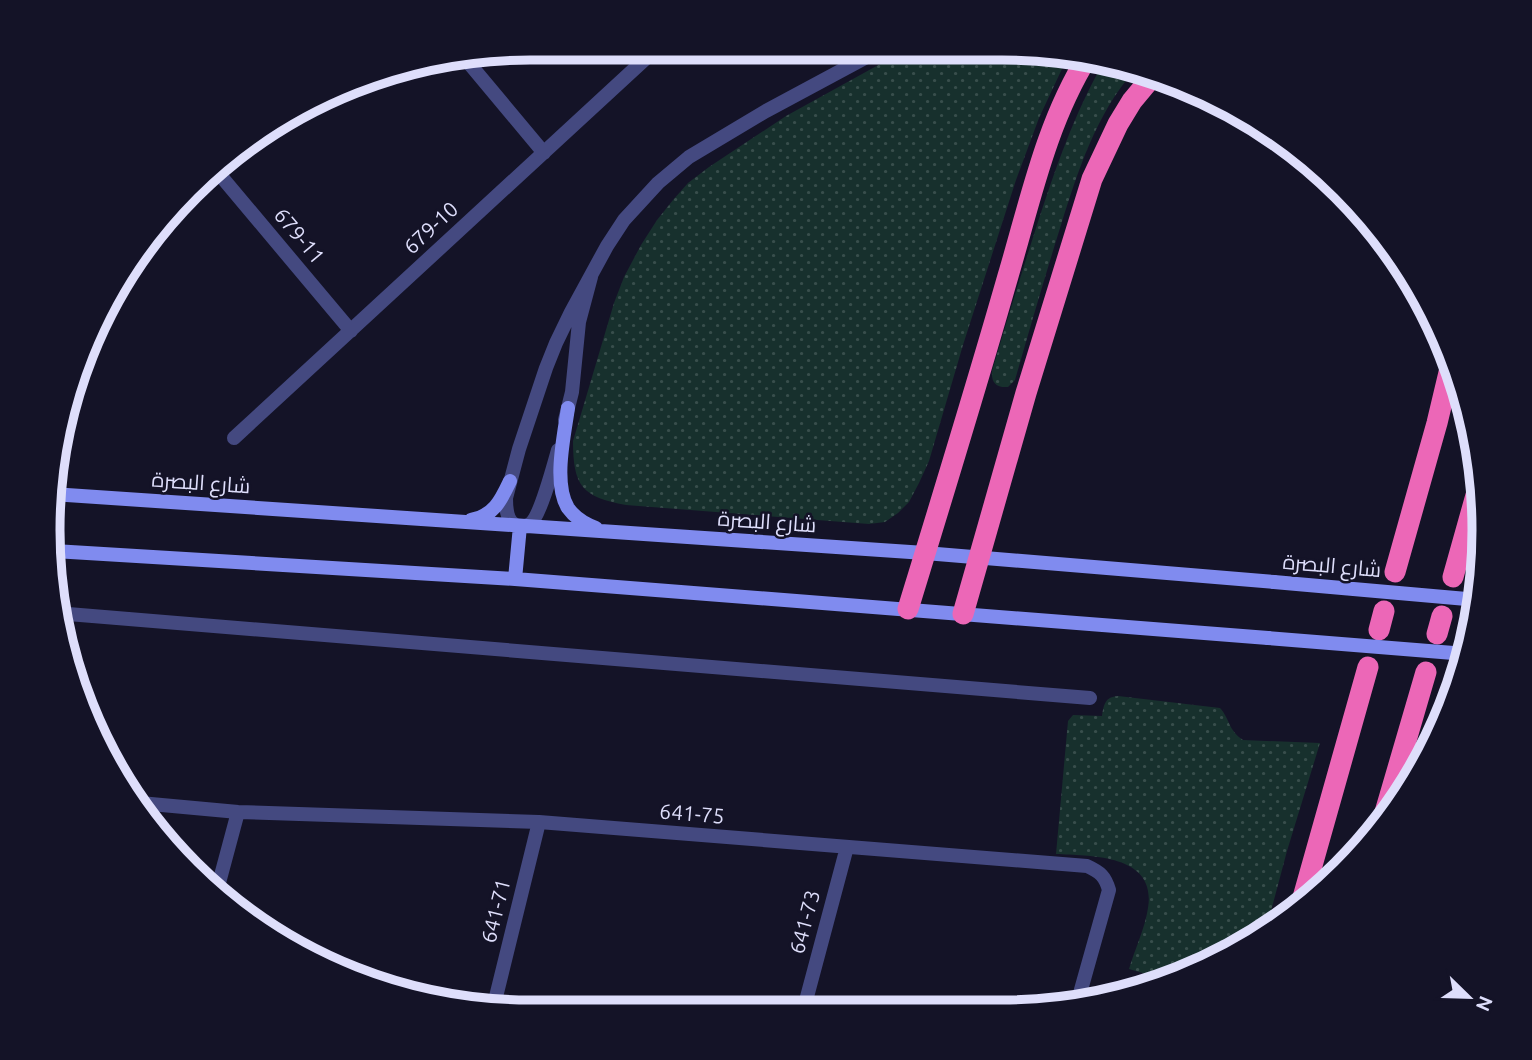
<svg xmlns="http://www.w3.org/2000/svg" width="1532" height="1060" viewBox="0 0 1532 1060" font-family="Ubuntu,Cairo,sans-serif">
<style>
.grass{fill:url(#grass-dots)}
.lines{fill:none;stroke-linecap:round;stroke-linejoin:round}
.street{stroke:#444980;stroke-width:14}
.secondary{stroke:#808bef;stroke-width:14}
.highway{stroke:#ec67b7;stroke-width:21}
.secondary-bridge{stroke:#808bef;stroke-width:14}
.labels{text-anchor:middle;stroke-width:5;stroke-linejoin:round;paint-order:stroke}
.street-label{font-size:21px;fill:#dedefb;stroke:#141327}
.rim{fill:none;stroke:#dedefb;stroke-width:9}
</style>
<defs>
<pattern id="grass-dots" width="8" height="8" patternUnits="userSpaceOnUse" patternTransform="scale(1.75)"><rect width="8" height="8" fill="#17302d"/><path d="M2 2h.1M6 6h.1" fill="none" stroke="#384e4c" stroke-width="1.8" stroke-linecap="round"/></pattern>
</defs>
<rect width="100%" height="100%" fill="#141327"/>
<path class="grass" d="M 900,53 L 1068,56 L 1039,118 L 1016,180 L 963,345 L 929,461 L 919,483 L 909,502 L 898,513 L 885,522 L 869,524 L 626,505 C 582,497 573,486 573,441 L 614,303 L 624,277 L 641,245 L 657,220 L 673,200 L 688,183 L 709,167 L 786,116 Z
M 1105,60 L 1134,71 C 1096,114 1078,171 1061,225 C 1045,276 1030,328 1015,380 L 1008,387 C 996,388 991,382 992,371 C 1006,323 1021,275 1036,228 C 1055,170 1074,113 1105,60 Z
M 1479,584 L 1475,625 L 1448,715 L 1431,746 Z
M 1118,696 L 1220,708 C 1230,719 1228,730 1243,740 L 1320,743 L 1287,851 L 1267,926 L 1216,963 L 1166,980 L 1129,969 C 1135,949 1145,928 1148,908 C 1157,854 1091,856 1056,854 L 1068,721 L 1073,715 L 1102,716 C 1104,704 1105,697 1118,696 Z"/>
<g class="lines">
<path class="street" d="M 463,56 L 544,153
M 215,169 L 351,331
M 565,420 L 572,392 L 579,322 L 591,277
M 234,438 L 656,49
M 558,450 C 554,464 540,517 530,524 C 525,527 518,527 514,524 C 506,519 506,506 506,498 L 519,449 L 546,368 L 556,343 L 571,312 L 607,246 L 624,220 L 658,183 L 689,157 L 766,111 L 874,53
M 56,613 L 1090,698
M 140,803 L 238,812 L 539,822 L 1087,866 C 1100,872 1105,876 1109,890 L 1077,1004
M 216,894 L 238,812
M 804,1008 L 847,847
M 493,1009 L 539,822"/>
<path class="secondary" d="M 568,408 C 564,436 553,484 568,508 C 575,518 585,524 596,528
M 52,494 L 925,553 L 1274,582
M 471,520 C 494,516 501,500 510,481
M 54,551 L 515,579 L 1268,638
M 515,579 L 520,526"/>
<path class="highway" d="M 1395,572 L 1437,423 L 1452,360
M 1453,577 L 1480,481
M 908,609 C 942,498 976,388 1008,276 C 1030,202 1046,123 1088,56
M 963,614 L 1026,393 L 1092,179 L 1118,124 L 1132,101 L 1152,77
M 1379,630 L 1384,611
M 1437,634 L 1442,616
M 1381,826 L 1426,672
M 1302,901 L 1368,667"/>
<path class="secondary-bridge" d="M 1274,582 L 1478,600
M 1268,638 L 1466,654"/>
</g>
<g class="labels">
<g class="street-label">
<text transform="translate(431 228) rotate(-43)" y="7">679-10</text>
<text transform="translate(299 236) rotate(50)" y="7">679-11</text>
<text transform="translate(201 483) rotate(4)" y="7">شارع البصرة</text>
<text transform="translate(767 522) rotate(4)" y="7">شارع البصرة</text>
<text transform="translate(1332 566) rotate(5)" y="7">شارع البصرة</text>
<text transform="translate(692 814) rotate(5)" y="7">641-75</text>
<text transform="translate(496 911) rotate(-76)" y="7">641-71</text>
<text transform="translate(805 922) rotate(-75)" y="7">641-73</text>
</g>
</g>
<path d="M0 0H1532V1060H0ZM530 60H1002A470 470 0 0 1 1472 530V530A470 470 0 0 1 1002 1000H530A470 470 0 0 1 60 530V530A470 470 0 0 1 530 60Z" fill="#141327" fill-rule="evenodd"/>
<path class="rim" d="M530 60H1002A470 470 0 0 1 1472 530V530A470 470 0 0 1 1002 1000H530A470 470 0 0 1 60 530V530A470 470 0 0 1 530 60Z"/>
<g transform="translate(1469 997) rotate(113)" stroke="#141327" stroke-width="5" paint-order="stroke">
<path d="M0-5L12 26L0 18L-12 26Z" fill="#dedefb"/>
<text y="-10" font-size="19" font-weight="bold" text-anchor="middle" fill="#dedefb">N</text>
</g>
</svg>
